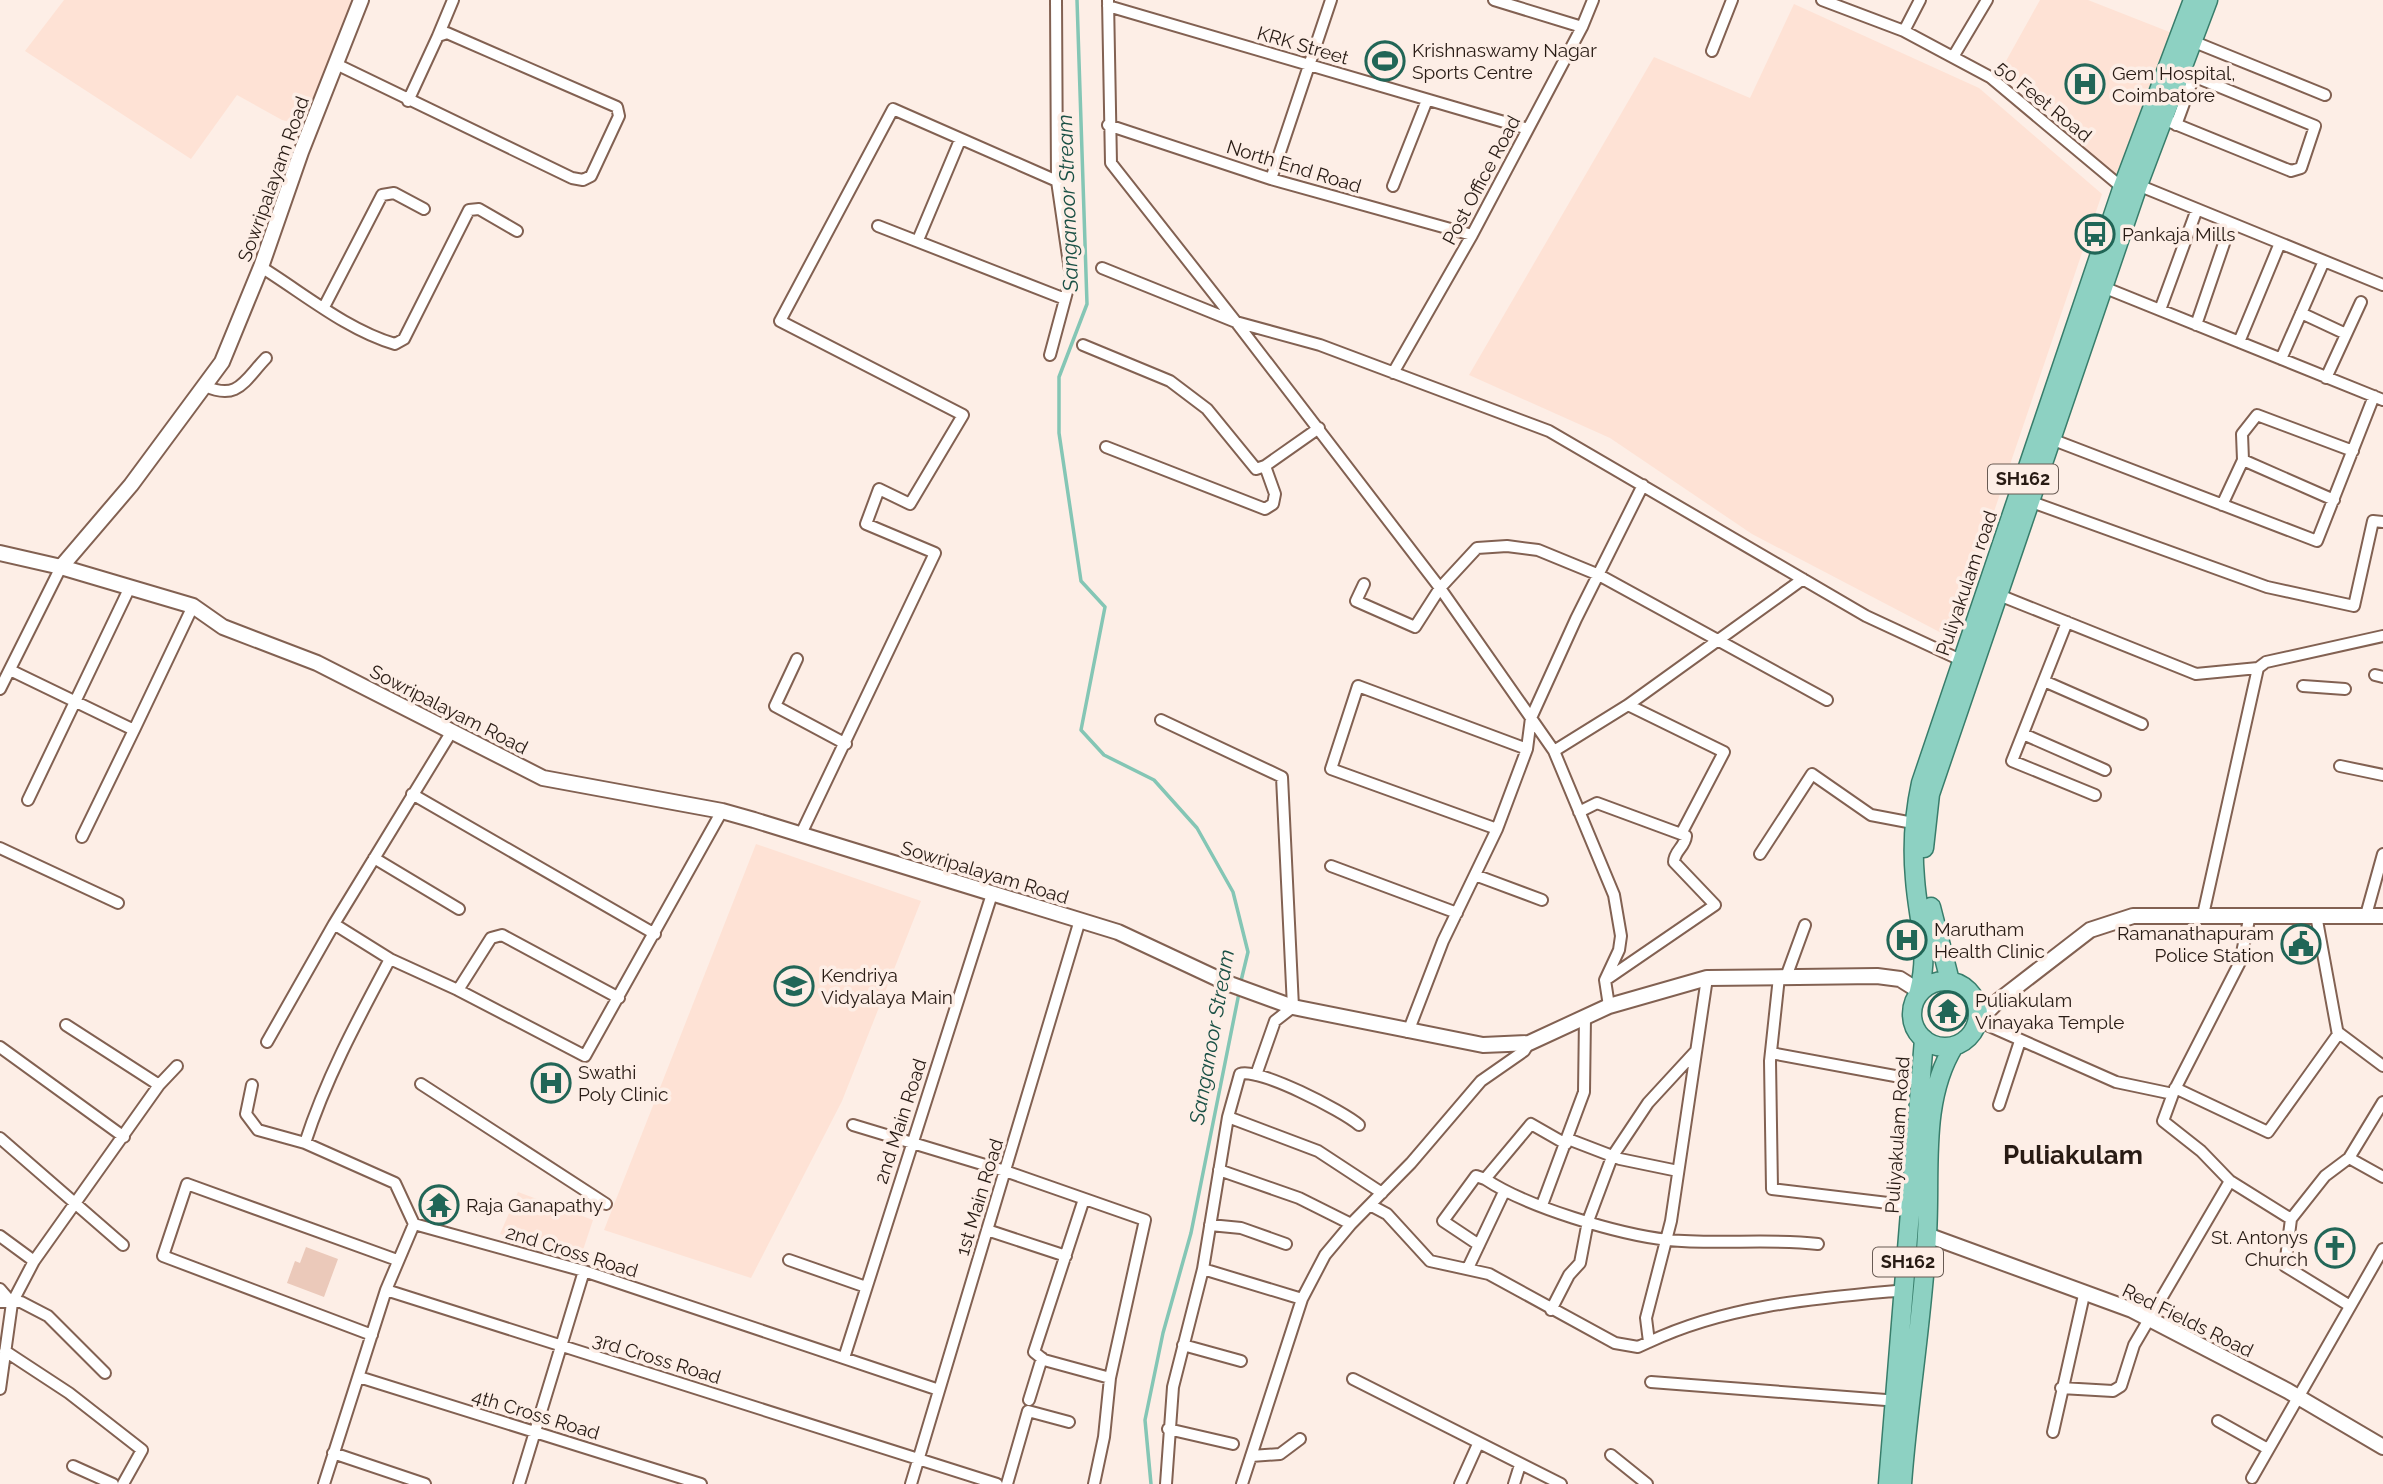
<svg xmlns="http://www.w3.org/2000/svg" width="2383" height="1484" viewBox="0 0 2383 1484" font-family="Raleway,sans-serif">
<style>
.built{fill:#fee2d5}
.green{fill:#ebc9ba}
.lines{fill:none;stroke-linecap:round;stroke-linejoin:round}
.stream{stroke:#84c6b5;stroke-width:3.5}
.minor-casing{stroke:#826152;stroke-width:14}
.tertiary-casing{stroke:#826152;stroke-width:18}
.primary-casing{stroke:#387d6b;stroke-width:21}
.minor{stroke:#fff;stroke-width:10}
.tertiary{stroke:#fff;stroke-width:14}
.primary{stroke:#8dd1c2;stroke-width:18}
.labels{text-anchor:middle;stroke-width:7;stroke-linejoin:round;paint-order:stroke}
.shield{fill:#fdeee6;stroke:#685a53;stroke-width:2}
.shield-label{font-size:18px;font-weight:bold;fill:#281b14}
.street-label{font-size:19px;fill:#281b14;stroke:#fdeee6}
.poi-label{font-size:19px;fill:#281b14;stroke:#fdeee6;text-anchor:start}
.water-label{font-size:21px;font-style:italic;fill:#1a5045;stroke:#fdeee6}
.district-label{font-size:26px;font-weight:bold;fill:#281b14;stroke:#fdeee6}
</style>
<rect width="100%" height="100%" fill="#fdeee6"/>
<path class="built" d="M 64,0 L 354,0 L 305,126 L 282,120 L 237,95 L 191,159 L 25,51 Z
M 2040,0 L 2088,0 L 2172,33 L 2119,179 L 2001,70 Z
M 1794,4 L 1979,88 L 2102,194 L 1951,638 L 1752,534 L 1610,438 L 1469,375 L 1654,57 L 1750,98 Z
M 756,844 L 921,901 L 842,1101 L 751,1278 L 604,1230 Z
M 518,1192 L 593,1220 L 580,1259 L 500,1234 Z"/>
<path class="green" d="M 306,1247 L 338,1259 L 324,1297 L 287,1283 L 295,1261 L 300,1263 Z"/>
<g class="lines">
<path class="stream" d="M 1077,0 L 1087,304 L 1059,377 L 1059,433 L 1081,581 L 1105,607 L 1081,730 L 1104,755 L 1154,780 L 1197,828 L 1233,892 L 1248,952 L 1240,985
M 1151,1484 L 1145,1420 L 1163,1333 L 1191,1233 L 1239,993"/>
<g class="minor-casing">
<path id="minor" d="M 1108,0 L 1111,163 L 1236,322 L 1320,345 L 1549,431 L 1866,616 L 1965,662
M 1494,0 L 1582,27
M 1822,0 L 1904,31 L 1990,77 L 2125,190
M 1108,6 L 1528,129
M 1904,31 L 1920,0
M 438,36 L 453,0
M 2192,41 L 2325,95
M 1712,51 L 1732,0
M 1953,57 L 1987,0
M 336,64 L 572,178 L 583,180 L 591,176 L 619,116 L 617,107 L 447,33 L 438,36 L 408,101
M 2163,119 L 2291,171 L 2301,168 L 2315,126 L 2181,71
M 1108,125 L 1271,179 L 1472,235
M 2176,125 L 2194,76
M 1271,179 L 1331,0
M 2133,183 L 2383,285
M 1393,186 L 1427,100
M 878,226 L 1065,299
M 918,240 L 960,140
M 261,267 C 303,293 347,330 395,344 L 404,339 L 469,210 L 479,209 L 517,231
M 1102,268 L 1236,322 L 1440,588 L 1531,718 L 1554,751 L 1614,895 L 1621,936 L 1619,950 L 1605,980 L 1609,1006
M 2103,287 L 2383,400
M 324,307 L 382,195 L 394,193 L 424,209
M 2160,310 L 2197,209
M 2301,313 L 2346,334
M 2196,325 L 2231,223
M 2239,342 L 2280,243
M 1083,345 L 1170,381 L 1207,409 L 1256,469 L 1265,466 L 1319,428
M 1050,355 L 1071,277 L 1057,181 L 1056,0
M 2281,359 L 2324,261
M 1393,373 L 1472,235 L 1582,27 L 1593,0
M 2326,378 L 2361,302
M 205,386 C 238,401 244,381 266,358
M 2051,439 L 2317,541 L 2374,396
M 1106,447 L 1265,509 L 1273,504 L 1275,494 L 1265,466
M 2243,460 L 2334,500
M 2029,501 L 2267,587 L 2354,606 L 2373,521 L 2383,522
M 2222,505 L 2243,460 L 2242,434 L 2257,415 L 2353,451
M 1364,584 L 1356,601 L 1415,627 L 1440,588 L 1477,548 L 1507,546 L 1538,550 L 1599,575 L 1827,700
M 1999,595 L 2196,674 L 2258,668 L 2266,662 L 2383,636
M 2067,622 L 2012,761 L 2095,795
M 797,659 L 775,706 L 846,744
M 10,670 L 134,730 L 193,606
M 2375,675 L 2383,677
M 2044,681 L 2142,724
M 2303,686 L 2345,689
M 0,689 L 61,567
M 1161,720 L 1282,777 L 1293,1007 L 1275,1021 L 1256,1075
M 2023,734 L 2105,770
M 1554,751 L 1628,705 L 1803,579
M 2340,766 L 2383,775
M 412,794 L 655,934
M 28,800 L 129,589
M 1579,812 L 1597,803 L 1681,834 L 1724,752 L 1628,705
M 1497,829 L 1331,769 L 1358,686 L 1527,749
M 800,836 L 935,553 L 866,524 L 879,489 L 910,504 L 963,415 L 780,321 L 893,109 L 1057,181
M 82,837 L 134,730
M 0,848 L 118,903
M 1760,854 L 1812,774 L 1871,815 L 1913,823
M 374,858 L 459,909
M 1331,866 L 1457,913
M 1475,875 L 1542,900
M 2203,915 L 2258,668
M 2250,915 L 2240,962 L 2174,1091 L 2163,1121 L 2201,1151 L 2230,1181 L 2291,1219 L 2325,1176 L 2349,1158 L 2383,1102
M 2316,915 L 2338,1035
M 2366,915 L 2383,854
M 334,924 L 452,731
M 390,959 L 458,990 L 585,1056 L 722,811
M 1779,977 L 1770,1061 L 1772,1189 L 1913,1206
M 1786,977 L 1805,925
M 1707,978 L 1671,1221 L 1646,1318 L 1649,1342 C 1729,1304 1820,1298 1906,1290
M 1607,979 L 1715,905 L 1674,862 C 1674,851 1685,847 1686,836 L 1681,834
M 458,990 L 491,938 L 502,935 L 619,998
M 1978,1021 L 2116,1082 L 2173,1094
M 66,1025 L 159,1085
M 1408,1032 L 1443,941 L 1497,829 L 1527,749 L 1531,718 L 1576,619 L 1643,485
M 267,1042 L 334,924 L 390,959 C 358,1019 326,1078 305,1143
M 0,1047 L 124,1137
M 1771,1053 L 1922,1081
M 421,1084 L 606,1204
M 252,1085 L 246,1114 L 258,1130 L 305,1143 L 395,1183 L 414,1224
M 2175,1088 L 2268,1132 L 2339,1033 L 2383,1066
M 1999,1105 L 2020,1041
M 1228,1117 L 1318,1151 L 1382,1193
M 853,1125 L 1005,1171 L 1145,1220 L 1110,1378 L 1104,1437 L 1094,1484
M 0,1138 L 123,1245
M 1568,1139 L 1620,1159 L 1678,1171
M 1566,1144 L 1531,1124 L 1485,1179 C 1527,1207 1617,1234 1668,1240 C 1718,1245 1768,1238 1818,1244
M 2349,1158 L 2383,1177
M 1219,1170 L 1299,1198 L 1351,1224
M 1084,1199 L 1034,1352 L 1044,1360 L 1110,1378
M 1370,1205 L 1387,1214 L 1430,1261 L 1489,1274 L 1615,1343 L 1638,1347 L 1649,1342
M 1542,1205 L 1584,1092 L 1585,1017
M 2291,1219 L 2285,1266 L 2350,1306
M 1210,1225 L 1241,1228 L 1286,1244
M 987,1230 L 1066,1256
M 0,1236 L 34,1261
M 1479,1245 L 1443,1221 L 1476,1176 L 1485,1179
M 789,1260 L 866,1287
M 1468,1268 L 1504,1192
M 1203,1269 L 1302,1299
M 0,1289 L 12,1303
M 386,1290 L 997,1484
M 0,1302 L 21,1302 L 48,1316 L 105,1373
M 1551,1310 L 1569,1275 L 1580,1263 L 1588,1221 L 1612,1157 L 1648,1103 L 1695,1052
M 372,1335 L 163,1256 L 187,1184 L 397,1260
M 1183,1345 L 1241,1361
M 5,1351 L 69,1393 L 142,1450 L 123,1484
M 844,1358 L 992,894
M 359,1377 L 701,1484
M 1353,1379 L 1561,1484
M 1651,1382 L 1899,1401
M 2061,1388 L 2113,1391 L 2121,1386 L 2134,1345 L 2230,1181
M 0,1389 L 12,1303 L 34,1261 L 159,1085 L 177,1066
M 1029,1400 L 1042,1358
M 2218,1421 L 2268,1449
M 1168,1429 L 1233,1444
M 2053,1432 L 2084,1295
M 333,1453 L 425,1484
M 1611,1455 L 1647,1484
M 1251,1456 L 1280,1454 L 1300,1439
M 73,1466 L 113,1484
M 2252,1478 L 2383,1249
M 324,1484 L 386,1290 L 414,1224 L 584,1271 L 939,1390
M 519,1484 L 584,1271
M 911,1484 L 1080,920
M 1007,1484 L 1028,1411 L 1069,1422
M 1166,1484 L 1173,1387 L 1203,1269 L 1228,1117 L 1240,1074 C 1258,1067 1343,1111 1359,1125
M 1242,1484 L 1302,1299 L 1325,1255 L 1351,1224 L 1411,1163 L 1481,1081 L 1524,1051 L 1529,1043
M 1460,1484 L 1478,1444
M 1514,1484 L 1520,1465"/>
</g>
<g class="tertiary-casing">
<path id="tertiary" d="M 0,553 L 61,567 L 193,606 L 223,627 L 317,663 L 543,778 L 722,811 L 754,820 L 1118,932 L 1227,983 L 1293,1007 L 1483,1045 L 1529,1043 L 1609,1006 L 1707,978 L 1877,976 L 1900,979 L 1919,991
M 61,567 L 131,485 L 222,362 L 261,267 L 301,152 L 361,0
M 1978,1021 L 1998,1001 L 2090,930 L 2133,916 L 2383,916
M 1927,1235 L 2132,1310 L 2288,1391 L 2383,1447"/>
</g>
<g class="primary-casing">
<path id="primary" d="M 1924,848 L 1930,794 L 2138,185 L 2208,0
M 1931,907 L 1950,981
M1912 1014a33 33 0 1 1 66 0a33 33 0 1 1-66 0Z
M 1919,991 C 1930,949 1918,921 1915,879 C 1912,846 1914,815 1921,783 L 2122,189 L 2193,0
M 1888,1484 L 1924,1039
M 1902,1484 C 1908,1401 1923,1317 1927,1234 C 1931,1172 1920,1101 1954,1046"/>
</g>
<use href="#minor" class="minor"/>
<use href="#tertiary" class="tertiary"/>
<use href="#primary" class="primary"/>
</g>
<defs>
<g id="stadium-ring" transform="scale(2.0125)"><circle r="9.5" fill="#fdeee6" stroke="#216657" stroke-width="1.5"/><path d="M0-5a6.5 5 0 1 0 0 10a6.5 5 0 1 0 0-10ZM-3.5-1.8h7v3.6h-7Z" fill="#216657"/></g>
<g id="hospital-ring" transform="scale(2.0125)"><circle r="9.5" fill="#fdeee6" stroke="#216657" stroke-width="1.5"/><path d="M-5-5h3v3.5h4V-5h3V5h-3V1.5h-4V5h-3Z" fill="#216657"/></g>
<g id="bus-ring" transform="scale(2.0125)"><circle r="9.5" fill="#fdeee6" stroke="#216657" stroke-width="1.5"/><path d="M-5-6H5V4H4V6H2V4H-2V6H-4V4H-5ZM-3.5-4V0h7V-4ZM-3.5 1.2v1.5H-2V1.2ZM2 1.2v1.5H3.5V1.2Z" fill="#216657"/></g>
<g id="civic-ring" transform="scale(2.0125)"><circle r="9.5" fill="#fdeee6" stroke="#216657" stroke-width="1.5"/><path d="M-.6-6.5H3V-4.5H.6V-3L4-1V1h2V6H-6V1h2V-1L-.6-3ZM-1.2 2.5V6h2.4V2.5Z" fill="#216657"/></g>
<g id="school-ring" transform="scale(2.0125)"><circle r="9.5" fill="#fdeee6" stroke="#216657" stroke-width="1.5"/><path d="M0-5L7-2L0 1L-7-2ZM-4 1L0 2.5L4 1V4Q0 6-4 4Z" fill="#216657"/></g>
<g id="temple-ring" transform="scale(2.0125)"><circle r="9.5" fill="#fdeee6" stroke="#216657" stroke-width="1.5"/><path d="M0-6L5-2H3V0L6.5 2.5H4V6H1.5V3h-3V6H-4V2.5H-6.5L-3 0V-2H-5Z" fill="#216657"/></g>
<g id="church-ring" transform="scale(2.0125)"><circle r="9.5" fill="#fdeee6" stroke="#216657" stroke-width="1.5"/><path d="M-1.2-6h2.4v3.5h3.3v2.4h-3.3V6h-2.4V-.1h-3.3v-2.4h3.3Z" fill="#216657"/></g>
</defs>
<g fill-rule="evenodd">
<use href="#stadium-ring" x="1385" y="61"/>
<use href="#hospital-ring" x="2085" y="84"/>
<use href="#bus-ring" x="2095" y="234"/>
<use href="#hospital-ring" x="1907" y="940"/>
<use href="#civic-ring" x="2301" y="944"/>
<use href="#school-ring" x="794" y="986"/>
<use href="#temple-ring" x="1948" y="1011"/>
<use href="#hospital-ring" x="551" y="1083"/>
<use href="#temple-ring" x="439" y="1205"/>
<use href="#church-ring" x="2335" y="1248"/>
</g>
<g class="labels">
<g class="shield">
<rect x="1988" y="464.5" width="70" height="29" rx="5"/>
<rect x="1873" y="1247.5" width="70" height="29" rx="5"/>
</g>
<g class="shield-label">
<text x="2023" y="485">SH162</text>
<text x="1908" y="1268">SH162</text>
</g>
<g class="street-label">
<text transform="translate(1303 45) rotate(16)" y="7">KRK Street</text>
<text transform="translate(2044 101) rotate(39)" y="7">50 Feet Road</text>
<text transform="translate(1294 166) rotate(17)" y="7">North End Road</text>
<text transform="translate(273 179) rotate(-70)" y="7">Sowripalayam Road</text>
<text transform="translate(1481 180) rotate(-62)" y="7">Post Office Road</text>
<text transform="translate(1966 583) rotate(-71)" y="7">Puliyakulam road</text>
<text transform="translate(449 709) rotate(27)" y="7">Sowripalayam Road</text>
<text transform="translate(985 872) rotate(17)" y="7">Sowripalayam Road</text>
<text transform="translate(900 1121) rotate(-72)" y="7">2nd Main Road</text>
<text transform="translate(1897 1135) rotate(-86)" y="7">Puliyakulam Road</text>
<text transform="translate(979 1197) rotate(-73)" y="7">1st Main Road</text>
<text transform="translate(572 1251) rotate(17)" y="7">2nd Cross Road</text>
<text transform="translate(2188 1320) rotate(26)" y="7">Red Fields Road</text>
<text transform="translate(657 1358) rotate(17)" y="7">3rd Cross Road</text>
<text transform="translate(536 1414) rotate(17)" y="7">4th Cross Road</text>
</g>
<g class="poi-label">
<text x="1412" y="57">Krishnaswamy Nagar<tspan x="1412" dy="22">Sports Centre</tspan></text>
<text x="2112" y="80">Gem Hospital,<tspan x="2112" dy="22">Coimbatore</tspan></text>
<text x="2122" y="241">Pankaja Mills</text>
<text x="1934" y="936">Marutham<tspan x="1934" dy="22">Health Clinic</tspan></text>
<text x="2274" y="940" text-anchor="end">Ramanathapuram<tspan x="2274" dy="22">Police Station</tspan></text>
<text x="821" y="982">Kendriya<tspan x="821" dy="22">Vidyalaya Main</tspan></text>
<text x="1975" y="1007">Puliakulam<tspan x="1975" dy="22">Vinayaka Temple</tspan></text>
<text x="578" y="1079">Swathi<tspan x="578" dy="22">Poly Clinic</tspan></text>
<text x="466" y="1212">Raja Ganapathy</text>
<text x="2308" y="1244" text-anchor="end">St. Antonys<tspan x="2308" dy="22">Church</tspan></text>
</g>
<g class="water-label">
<text transform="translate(1068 203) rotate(-92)" y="7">Sanganoor Stream</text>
<text transform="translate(1212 1037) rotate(-80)" y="7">Sanganoor Stream</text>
</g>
<g class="district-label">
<text x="2073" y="1164">Puliakulam</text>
</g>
</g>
</svg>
